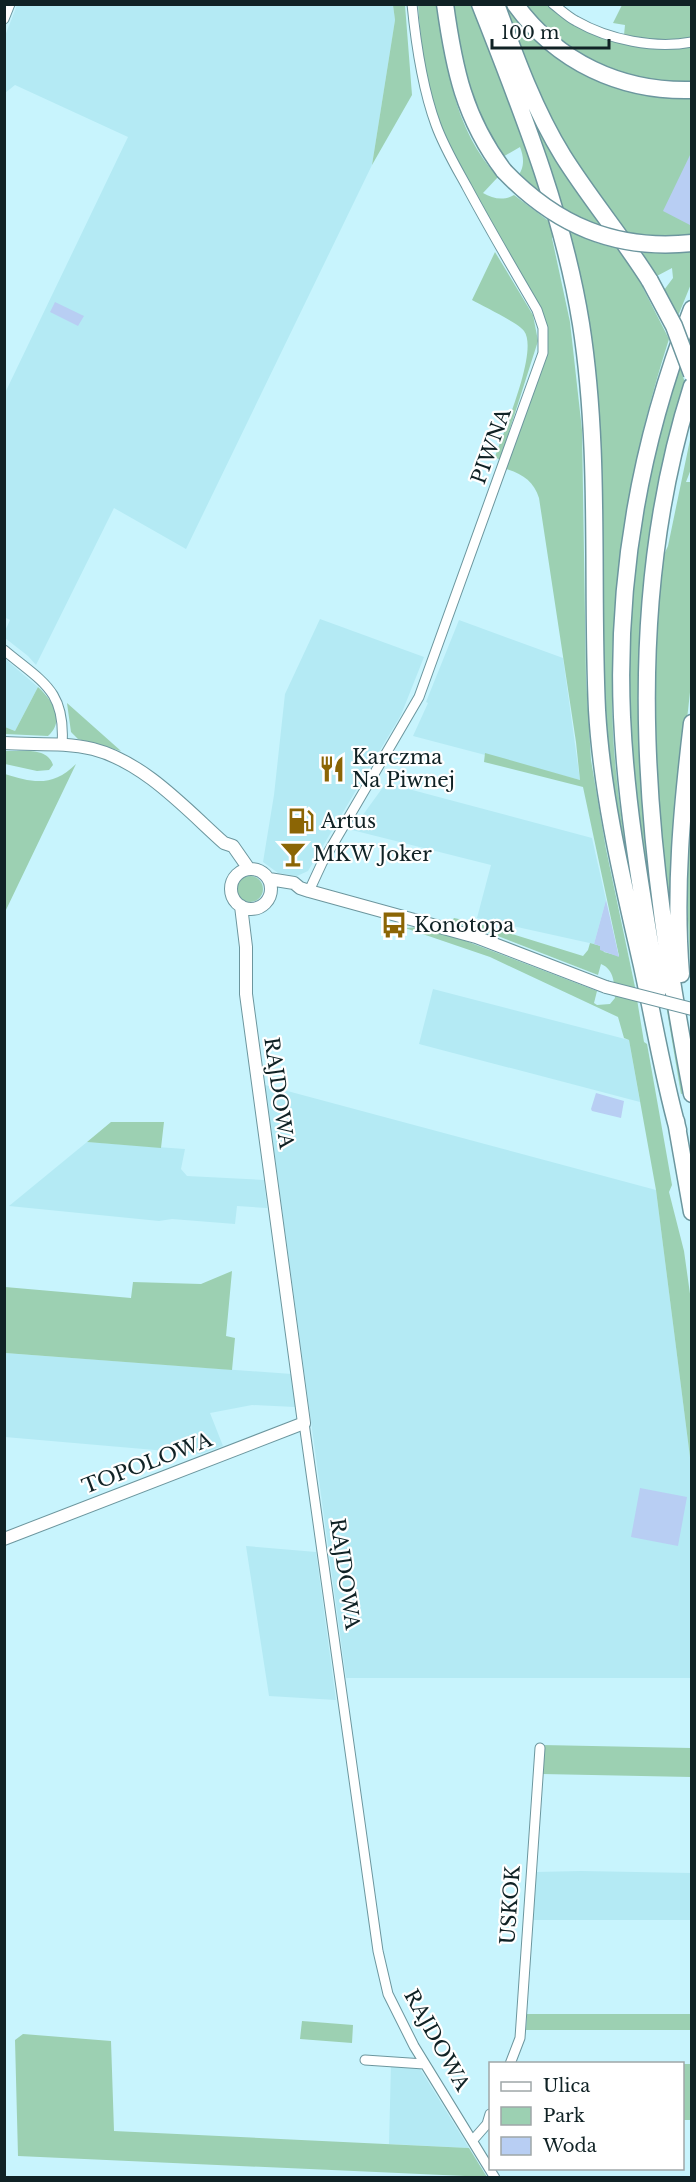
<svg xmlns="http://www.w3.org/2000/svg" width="696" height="2182" viewBox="0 0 696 2182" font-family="'Libre Baskerville',serif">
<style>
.built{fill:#b4eaf4}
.green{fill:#9cd0b2}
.water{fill:#b8cef3}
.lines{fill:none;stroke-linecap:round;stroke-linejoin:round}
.street-casing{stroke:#6c969e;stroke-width:11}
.secondary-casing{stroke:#6c969e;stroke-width:14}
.highway-casing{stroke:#6c969e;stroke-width:19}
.street{stroke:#fff;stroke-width:9}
.secondary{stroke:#fff;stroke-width:12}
.highway{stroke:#fff;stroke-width:16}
.secondary-bridge-casing{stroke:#6c969e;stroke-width:14;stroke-linecap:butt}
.highway-bridge-casing{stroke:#6c969e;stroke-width:19;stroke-linecap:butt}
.secondary-bridge{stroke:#fff;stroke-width:12}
.highway-bridge{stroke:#fff;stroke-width:16}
.labels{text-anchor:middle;stroke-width:4.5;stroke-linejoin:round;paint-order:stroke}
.street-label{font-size:20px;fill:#102225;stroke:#fff}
.poi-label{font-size:20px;fill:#102225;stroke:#fff;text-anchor:start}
</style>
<rect width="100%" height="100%" fill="#c8f4fd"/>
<path class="built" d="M 17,5 L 393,5 L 395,20 L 372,165 L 186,549 L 114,508 L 36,665 L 28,656 L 5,638 L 5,631 L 10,620 L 4,617 L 4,395 L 128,137 L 15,85 L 5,93 L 5,36 Z
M 320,619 L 424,657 L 401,715 L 308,871 L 297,876 L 278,873 L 263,862 L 274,795 L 285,694 Z
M 459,620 L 563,658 L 580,780 L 413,736 L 428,703 L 426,702 Z
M 4,658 L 38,687 L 15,731 L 5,727 Z
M 386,783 L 592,838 L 606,900 L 594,944 L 477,918 L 491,865 L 352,830 Z
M 433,989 L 629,1040 L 640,1102 L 419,1044 Z
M 265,1085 L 656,1190 L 691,1465 L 691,1678 L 346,1678 Z
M 87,1142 L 185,1149 L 181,1169 L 187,1176 L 264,1180 L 267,1208 L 237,1206 L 235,1224 L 172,1219 L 159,1221 L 9,1206 Z
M 4,1353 L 292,1374 L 295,1407 L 252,1405 L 210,1413 L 223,1446 L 201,1454 L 5,1437 Z
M 246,1546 L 316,1552 L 336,1700 L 269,1696 Z
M 581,1871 L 691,1873 L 691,1920 L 533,1920 L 536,1872 Z
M 391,2064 L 419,2067 L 469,2148 L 389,2144 Z"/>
<path class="green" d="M 437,4 C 446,65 454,130 498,177 L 483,193 C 493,199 504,201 514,195 L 550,222 L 554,236 L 552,238 L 570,322 L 582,430 L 586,678 L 591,760 L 606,849 L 635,987 L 644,1042 L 647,1044 L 649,1055 L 672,1185 L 669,1192 L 684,1251 L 691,1301 L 691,1465 L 656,1190 L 629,1040 L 624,1038 L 618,1017 L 490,957 L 405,928 L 419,927 L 450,935 L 597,991 L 594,1003 L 597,1005 L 610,1004 L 615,998 C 614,984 615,970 601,964 L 598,975 L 485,931 L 451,922 L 454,918 L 473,922 L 583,956 L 588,950 L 590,943 L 601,946 L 604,952 L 619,956 L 583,787 L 484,762 L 485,753 L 580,780 L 576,742 L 539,498 C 534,482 523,474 506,469 L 547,356 L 546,321 L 449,147 C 427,97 422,58 418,5 Z
M 393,5 L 405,5 L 412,95 L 372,165 L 395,20 Z
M 450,5 L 471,5 L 502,82 L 545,200 L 517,177 C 525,168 524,157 520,147 L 501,158 L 475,114 Z
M 490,5 L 610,231 L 560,210 Z
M 503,5 L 506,5 L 553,53 L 691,96 L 691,236 L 672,237 L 626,234 L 566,146 L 540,95 Z
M 526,5 L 548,5 L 567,18 L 596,34 L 691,46 L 691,81 C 628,84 564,56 526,5 Z
M 622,5 L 691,5 L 691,38 C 669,40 646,41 624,35 L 625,25 L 613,23 Z
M 566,230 L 597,243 L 623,250 L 647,284 L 643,288 L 669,339 C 628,467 607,598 613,732 C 616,791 626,850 636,908 L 620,841 L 604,729 L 598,443 Z
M 495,252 L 533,315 L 538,341 L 500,460 L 495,457 C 503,432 539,351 524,331 C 518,323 483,306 472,300 Z
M 691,252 L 691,284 L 678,316 L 664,290 L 673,278 L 672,268 L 655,277 L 641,253 Z
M 678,361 L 686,386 L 642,638 L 685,1093 L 681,1094 L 642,863 L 626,694 L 635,536 Z
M 691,435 L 691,469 L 686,482 L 692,482 L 692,674 L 678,801 L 671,926 C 660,820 648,713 658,608 C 659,587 658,564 668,546 Z
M 38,687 C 52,700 66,720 48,736 L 5,734 L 5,727 L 15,731 Z
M 67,703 L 121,751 L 78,739 L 71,732 Z
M 5,751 C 20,752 47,746 53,765 L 49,770 L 37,771 L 5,764 Z
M 76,764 L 5,912 L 5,774 C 33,783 53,787 76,764 Z
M 691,809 L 691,985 L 686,876 Z
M237 889a13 13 0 1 1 26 0a13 13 0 1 1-26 0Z
M 111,1122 L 164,1122 L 161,1148 L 87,1142 Z
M 232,1271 L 226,1336 L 235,1338 L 232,1370 L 5,1353 L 5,1287 L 131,1298 L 133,1282 L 201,1284 Z
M 542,1745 L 691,1748 L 691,1777 L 542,1774 Z
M 527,2014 L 691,2014 L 691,2030 L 526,2030 Z
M 302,2021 L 353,2025 L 352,2043 L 300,2039 Z
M 23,2034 L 111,2041 L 114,2131 L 469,2148 L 487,2177 L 18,2156 L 15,2040 Z
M 683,2064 L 691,2064 L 691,2120 L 683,2120 Z"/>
<path class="water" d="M 691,153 L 692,221 L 690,225 L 663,211 Z
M 55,302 L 84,316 L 78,326 L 50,312 Z
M 606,900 L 619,957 L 600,950 L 600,946 L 594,944 Z
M 596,1093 L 624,1101 L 621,1118 L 592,1111 L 591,1109 Z
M 640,1488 L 687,1497 L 678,1546 L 631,1537 Z"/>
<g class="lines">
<g class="street-casing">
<path id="street" d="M 553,4 C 561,10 568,17 576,21 C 609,40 655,49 692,42
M 4,19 L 10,4
M 4,650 C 42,682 66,690 62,745
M 309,891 L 322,863 L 419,697 L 543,353 L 543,328 L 537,310 C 513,269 489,228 467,187 C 456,167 444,147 436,125 C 422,87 416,45 412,4
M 304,1423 L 378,1951 L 388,1994 L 414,2046 L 495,2178
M 365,2060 L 424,2064
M 510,2064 L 520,2038 L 540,1748
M 473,2140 L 487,2124 L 490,2114"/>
</g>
<g class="secondary-casing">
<path id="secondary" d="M 4,743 C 34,745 64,742 93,749 C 144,762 186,809 224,843 L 233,846 L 249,869
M231 889a20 20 0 1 1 40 0a20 20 0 1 1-40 0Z
M 269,879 L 294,883 L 300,888 L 309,891 L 476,937 L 606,987
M 4,1539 L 304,1423 L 246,994 L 246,947 L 241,906"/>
</g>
<g class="highway-casing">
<path id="highway" d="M 445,4 C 454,69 464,118 504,171
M 480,4 C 521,109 563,212 581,324 C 601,452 591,581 597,710 C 602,797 623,882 642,966 C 654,1021 663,1076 678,1130
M 496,4 C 515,56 534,109 563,156 C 590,199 623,238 650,281
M 515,4 C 557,62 621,92 692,90
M 692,386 C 618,617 647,860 692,1094
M 681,974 C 674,890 682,807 692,723
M 658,991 C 643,901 626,809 622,717 C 616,577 641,439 692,309
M 676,1121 L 692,1212"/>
</g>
<use href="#street" class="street"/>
<use href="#secondary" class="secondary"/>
<use href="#highway" class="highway"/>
<g class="secondary-bridge-casing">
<path id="secondary-bridge" d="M 606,987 L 692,1009"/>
</g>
<g class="highway-bridge-casing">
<path id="highway-bridge" d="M 504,171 C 556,225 615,251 692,243
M 650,281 L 674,326 L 692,374"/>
</g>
<use href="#secondary-bridge" class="secondary-bridge"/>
<use href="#highway-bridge" class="highway-bridge"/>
</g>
<defs>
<g id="restaurant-bare" transform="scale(2.07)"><path d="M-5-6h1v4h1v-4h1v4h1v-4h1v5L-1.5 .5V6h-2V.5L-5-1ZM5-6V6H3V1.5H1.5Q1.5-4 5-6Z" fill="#8b6505" stroke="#fff" stroke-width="2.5" paint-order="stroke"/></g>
<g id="fuel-bare" transform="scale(2.07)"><path d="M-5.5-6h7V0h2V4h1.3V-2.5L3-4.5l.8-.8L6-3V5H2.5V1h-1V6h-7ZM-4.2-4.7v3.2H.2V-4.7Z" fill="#8b6505" stroke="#fff" stroke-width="2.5" paint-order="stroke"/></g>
<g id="bar-bare" transform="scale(2.07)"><path d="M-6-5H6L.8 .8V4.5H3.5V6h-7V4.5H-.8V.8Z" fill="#8b6505" stroke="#fff" stroke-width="2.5" paint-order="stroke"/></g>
<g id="bus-bare" transform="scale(2.07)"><path d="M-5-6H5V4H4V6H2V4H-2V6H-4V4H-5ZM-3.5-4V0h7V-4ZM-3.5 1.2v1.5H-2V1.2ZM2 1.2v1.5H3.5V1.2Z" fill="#8b6505" stroke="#fff" stroke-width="2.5" paint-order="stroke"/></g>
</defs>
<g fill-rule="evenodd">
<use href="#restaurant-bare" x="332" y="769"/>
<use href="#fuel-bare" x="301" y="821"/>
<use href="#bar-bare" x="293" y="854"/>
<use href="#bus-bare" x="394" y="925"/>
</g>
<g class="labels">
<g class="street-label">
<text transform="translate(491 446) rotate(-70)" y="7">PIWNA</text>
<text transform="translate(279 1093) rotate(82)" y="7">RAJDOWA</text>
<text transform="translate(147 1463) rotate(-21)" y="7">TOPOLOWA</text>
<text transform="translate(345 1574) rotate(82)" y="7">RAJDOWA</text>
<text transform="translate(510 1905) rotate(-86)" y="7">USKOK</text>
<text transform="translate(437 2040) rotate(61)" y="7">RAJDOWA</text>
</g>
<g class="poi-label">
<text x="352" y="764">Karczma<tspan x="352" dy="23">Na Piwnej</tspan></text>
<text x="321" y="828">Artus</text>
<text x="313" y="861">MKW Joker</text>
<text x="414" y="932">Konotopa</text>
</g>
</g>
<rect width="696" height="2182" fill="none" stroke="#102225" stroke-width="12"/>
<rect x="489" y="2062" width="195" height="108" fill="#ffffff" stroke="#9fa7a8" stroke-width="1.5"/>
<rect x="501" y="2082" width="30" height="9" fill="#ffffff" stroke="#9fa7a8" stroke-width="1.5"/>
<text x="543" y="2092" font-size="18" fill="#102225">Ulica</text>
<rect x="501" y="2107" width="30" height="18" fill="#9cd0b2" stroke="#9fa7a8" stroke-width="1.5"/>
<text x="543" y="2122" font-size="18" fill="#102225">Park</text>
<rect x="501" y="2137" width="30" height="18" fill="#b8cef3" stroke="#9fa7a8" stroke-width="1.5"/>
<text x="543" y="2152" font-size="18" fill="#102225">Woda</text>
<path d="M492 39v9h117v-9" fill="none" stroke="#102225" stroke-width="3"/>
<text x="501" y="39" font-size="18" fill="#102225" stroke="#ffffff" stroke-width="4.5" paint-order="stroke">100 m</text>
</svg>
